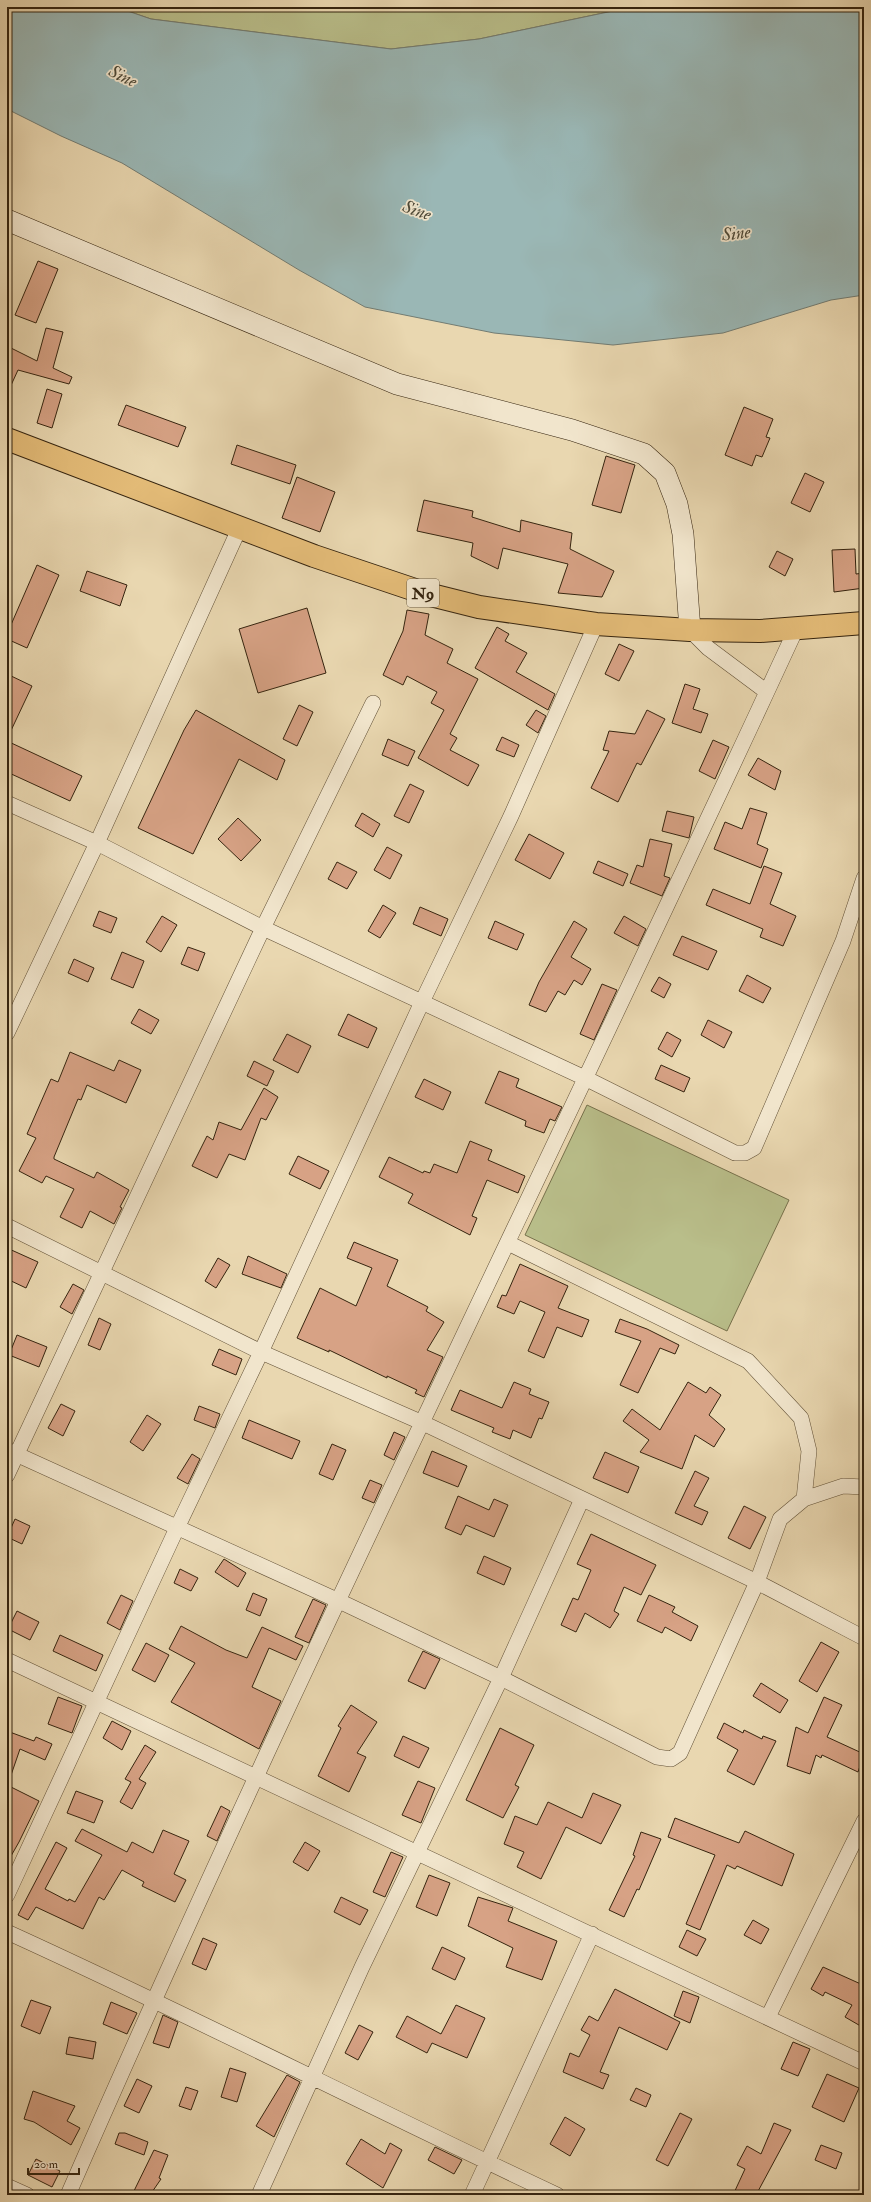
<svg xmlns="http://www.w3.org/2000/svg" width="871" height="2202" viewBox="0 0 871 2202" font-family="'IM FELL Double Pica',serif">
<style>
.green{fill:#b9be8a;stroke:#77714c}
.water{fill:#9ab7b5;stroke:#727c73}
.building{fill:#d7a285;stroke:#35240f}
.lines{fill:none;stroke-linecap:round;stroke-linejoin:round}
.street-casing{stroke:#625137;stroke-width:16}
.secondary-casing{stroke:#35240f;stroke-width:22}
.primary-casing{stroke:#35240f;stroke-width:24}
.street{stroke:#f1e5cc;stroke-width:15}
.secondary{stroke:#f1e5cc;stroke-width:21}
.primary{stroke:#e4bc78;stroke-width:22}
.labels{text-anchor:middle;stroke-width:3.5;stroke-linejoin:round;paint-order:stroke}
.shield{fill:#f1e5cc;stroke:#6d5e48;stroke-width:1}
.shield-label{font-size:16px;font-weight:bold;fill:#35240f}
.water-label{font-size:18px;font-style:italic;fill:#4e4938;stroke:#f1e5cc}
</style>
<rect width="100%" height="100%" fill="#e9d7b0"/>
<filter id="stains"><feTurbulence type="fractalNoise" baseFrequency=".005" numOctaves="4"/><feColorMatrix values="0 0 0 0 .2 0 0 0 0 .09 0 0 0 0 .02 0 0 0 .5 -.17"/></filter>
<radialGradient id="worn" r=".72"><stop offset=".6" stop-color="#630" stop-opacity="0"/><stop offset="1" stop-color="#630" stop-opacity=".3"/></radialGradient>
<path class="green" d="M 116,7 L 632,7 L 479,39 L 391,49 L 151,19 Z
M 587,1105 L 789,1200 L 727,1331 L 525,1235 Z"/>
<path class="water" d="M 7,7 L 116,7 L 151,19 L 391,49 L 479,39 L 632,7 L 864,7 L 864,295 L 831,300 L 723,333 L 613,345 L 494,333 L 365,307 L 299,270 L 122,163 L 61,136 L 7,109 Z"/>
<path class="building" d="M 38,261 L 58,269 L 36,323 L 15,315 Z
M 46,328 L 63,332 L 53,368 L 72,377 L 69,384 L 18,370 L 7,394 L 7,346 L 37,361 Z
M 47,389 L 62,394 L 52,428 L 37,423 Z
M 126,405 L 186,427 L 178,447 L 118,425 Z
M 744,407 L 773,419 L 766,437 L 770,438 L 762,457 L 756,455 L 752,466 L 725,455 Z
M 237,445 L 296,465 L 290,484 L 231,464 Z
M 606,456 L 635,465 L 621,513 L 592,505 Z
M 805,473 L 824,482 L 810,512 L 791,503 Z
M 297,477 L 335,492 L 320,532 L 282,518 Z
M 424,500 L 473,511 L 472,517 L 520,532 L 521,520 L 572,533 L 570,549 L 614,571 L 602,597 L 558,593 L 568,564 L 503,548 L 498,569 L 471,556 L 473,543 L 417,531 Z
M 855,549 L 856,574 L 864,573 L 864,588 L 834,592 L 832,550 Z
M 777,551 L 793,559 L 785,576 L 769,567 Z
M 37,565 L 59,575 L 27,648 L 7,639 L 7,634 Z
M 87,571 L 127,585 L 120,606 L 80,591 Z
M 307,608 L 326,673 L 258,693 L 239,629 Z
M 407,610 L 429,614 L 425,635 L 453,649 L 447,663 L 478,679 L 450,734 L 457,738 L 450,750 L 479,765 L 468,786 L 418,758 L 444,710 L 431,703 L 437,692 L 407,676 L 403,685 L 383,675 L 403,631 Z
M 497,627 L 509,634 L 505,641 L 527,653 L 516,672 L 555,694 L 548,710 L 475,668 Z
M 619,644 L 634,651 L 619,681 L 605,674 Z
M 7,674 L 32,686 L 7,739 Z
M 685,684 L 700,689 L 693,709 L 708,714 L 701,733 L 672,723 Z
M 299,705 L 313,712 L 297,746 L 283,739 Z
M 196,710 L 285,760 L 277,780 L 239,759 L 193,854 L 138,828 L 184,730 Z
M 536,710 L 546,716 L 538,733 L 526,725 Z
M 647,710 L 665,719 L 641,765 L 637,763 L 618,802 L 591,788 L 609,751 L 603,750 L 609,731 L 635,734 Z
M 502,737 L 519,745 L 514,757 L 496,750 Z
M 388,739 L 415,751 L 408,766 L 382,755 Z
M 713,740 L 729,747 L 715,779 L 699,771 Z
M 7,741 L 82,776 L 70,801 L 7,772 Z
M 758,758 L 781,771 L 775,790 L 748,775 Z
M 410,784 L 424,791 L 409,823 L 394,816 Z
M 750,808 L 767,813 L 757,844 L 768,849 L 761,868 L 714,849 L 725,822 L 742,829 Z
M 667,811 L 694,817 L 689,838 L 662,831 Z
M 362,813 L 380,824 L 373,837 L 355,826 Z
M 238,818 L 261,840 L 241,861 L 218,839 Z
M 529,834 L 564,853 L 550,879 L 515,860 Z
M 650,839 L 672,844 L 664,876 L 670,878 L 662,896 L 630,883 L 637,865 L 643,867 Z
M 387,847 L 402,855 L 390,879 L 374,870 Z
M 598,861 L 628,874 L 623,886 L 593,873 Z
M 337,862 L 357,872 L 347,889 L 328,879 Z
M 764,866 L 782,873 L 770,904 L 796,916 L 783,946 L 760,937 L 763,929 L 706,905 L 713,889 L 750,904 Z
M 383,905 L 396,913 L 380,938 L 368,931 Z
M 420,907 L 448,919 L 441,936 L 413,924 Z
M 99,911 L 117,918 L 111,933 L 93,926 Z
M 162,916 L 177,925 L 161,952 L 146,942 Z
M 624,916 L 646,929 L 638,946 L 614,933 Z
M 495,921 L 524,934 L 517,950 L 488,938 Z
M 574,921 L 587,929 L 571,957 L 591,969 L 582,985 L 574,980 L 565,995 L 558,991 L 546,1012 L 529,1005 L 539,982 Z
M 682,936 L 717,951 L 708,970 L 673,955 Z
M 188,947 L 205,953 L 198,971 L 181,964 Z
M 122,952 L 144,961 L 133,988 L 111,979 Z
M 74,959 L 94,968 L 88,982 L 68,973 Z
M 747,975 L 771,988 L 763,1003 L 739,991 Z
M 659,977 L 671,984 L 664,998 L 651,991 Z
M 602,984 L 617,990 L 594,1040 L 580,1034 Z
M 139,1009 L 159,1020 L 151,1034 L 131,1023 Z
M 348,1014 L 377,1028 L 368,1048 L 338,1035 Z
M 708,1020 L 732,1032 L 724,1048 L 701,1035 Z
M 667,1032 L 681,1040 L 672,1057 L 658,1049 Z
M 287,1034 L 311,1046 L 298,1073 L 273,1060 Z
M 70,1052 L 114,1071 L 119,1060 L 141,1070 L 126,1103 L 87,1085 L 81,1100 L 78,1099 L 54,1157 L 54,1159 L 94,1178 L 97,1172 L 129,1190 L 120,1207 L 122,1208 L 114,1224 L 90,1211 L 82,1228 L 60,1217 L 74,1189 L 46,1176 L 42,1183 L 19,1171 L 36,1138 L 27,1134 L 51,1079 L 58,1082 Z
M 254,1061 L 274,1071 L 267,1086 L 247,1076 Z
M 661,1065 L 690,1078 L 684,1092 L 655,1079 Z
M 499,1071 L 519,1079 L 516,1087 L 562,1107 L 555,1121 L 550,1119 L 544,1133 L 525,1126 L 526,1121 L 485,1103 Z
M 424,1079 L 451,1092 L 443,1110 L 415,1097 Z
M 264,1088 L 278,1097 L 266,1120 L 261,1118 L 245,1160 L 229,1154 L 217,1178 L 192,1166 L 207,1136 L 213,1140 L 219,1122 L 241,1130 Z
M 470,1141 L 492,1150 L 488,1160 L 525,1176 L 518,1193 L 487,1180 L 472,1216 L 477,1218 L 470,1235 L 408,1203 L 413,1194 L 379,1177 L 389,1157 L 423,1173 L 424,1171 L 430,1173 L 434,1164 L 457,1173 Z
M 298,1156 L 329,1171 L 320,1189 L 289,1174 Z
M 354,1242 L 398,1260 L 387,1286 L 428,1307 L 426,1311 L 444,1322 L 427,1350 L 443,1357 L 424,1397 L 415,1393 L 417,1390 L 387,1376 L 387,1378 L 329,1350 L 329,1352 L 297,1338 L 320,1288 L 356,1306 L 372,1268 L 347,1258 Z
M 7,1248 L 38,1262 L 26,1288 L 7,1279 Z
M 248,1256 L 287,1274 L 281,1288 L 242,1274 Z
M 218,1258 L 230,1265 L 216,1288 L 205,1281 Z
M 520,1264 L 568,1286 L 558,1308 L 589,1320 L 582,1337 L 557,1327 L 544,1358 L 528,1351 L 545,1312 L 520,1301 L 514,1314 L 497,1307 L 502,1295 L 506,1296 Z
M 73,1284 L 84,1290 L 72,1314 L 60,1307 Z
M 99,1318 L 111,1324 L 100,1350 L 88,1345 Z
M 620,1319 L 647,1329 L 679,1345 L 675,1354 L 660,1348 L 638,1393 L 620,1385 L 641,1341 L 615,1332 Z
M 17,1335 L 47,1347 L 39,1367 L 9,1355 Z
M 219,1349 L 242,1359 L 236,1375 L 212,1365 Z
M 514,1382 L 531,1389 L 529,1394 L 549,1402 L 542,1419 L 539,1418 L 531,1438 L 513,1430 L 510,1439 L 492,1432 L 494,1428 L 451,1410 L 460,1390 L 502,1408 Z
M 688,1382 L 706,1393 L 710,1387 L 721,1395 L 709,1415 L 725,1429 L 714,1447 L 695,1435 L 682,1469 L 640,1452 L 649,1440 L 623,1421 L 632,1409 L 660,1430 Z
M 61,1404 L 75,1411 L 63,1436 L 48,1428 Z
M 199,1406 L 220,1414 L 215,1428 L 194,1420 Z
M 147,1415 L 161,1424 L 143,1451 L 130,1442 Z
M 249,1420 L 300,1441 L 292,1459 L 242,1438 Z
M 394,1432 L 405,1437 L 394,1460 L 384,1455 Z
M 332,1444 L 346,1450 L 333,1480 L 319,1474 Z
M 432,1451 L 467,1466 L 458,1487 L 423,1473 Z
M 605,1452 L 639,1467 L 628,1493 L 593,1478 Z
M 192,1454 L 200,1459 L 188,1484 L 177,1478 Z
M 695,1471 L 709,1478 L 694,1506 L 708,1512 L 702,1525 L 675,1513 Z
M 370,1480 L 382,1485 L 374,1503 L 362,1498 Z
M 458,1496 L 489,1510 L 494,1499 L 508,1505 L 494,1537 L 466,1525 L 461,1535 L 445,1528 Z
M 744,1506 L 766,1517 L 750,1549 L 728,1538 Z
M 15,1519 L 30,1526 L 22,1544 L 7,1537 Z
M 591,1534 L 656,1565 L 641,1595 L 624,1587 L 614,1611 L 619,1614 L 610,1628 L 585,1613 L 576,1632 L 561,1625 L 573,1598 L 578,1600 L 591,1570 L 577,1564 Z
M 484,1556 L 511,1568 L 504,1585 L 477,1573 Z
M 224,1559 L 246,1573 L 238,1587 L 215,1572 Z
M 180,1569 L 198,1578 L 191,1591 L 174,1583 Z
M 253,1593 L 267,1599 L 260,1616 L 246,1610 Z
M 121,1595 L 133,1601 L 120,1630 L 107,1623 Z
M 649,1595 L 675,1607 L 672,1612 L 698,1626 L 691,1641 L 665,1627 L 662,1633 L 637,1621 Z
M 313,1599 L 326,1605 L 309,1643 L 295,1637 Z
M 17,1611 L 39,1622 L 30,1640 L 8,1629 Z
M 181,1626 L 226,1650 L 247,1658 L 262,1627 L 303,1646 L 296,1660 L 269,1648 L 252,1687 L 281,1701 L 259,1749 L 171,1702 L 195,1663 L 169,1649 Z
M 60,1635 L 103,1655 L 96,1671 L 53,1651 Z
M 821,1642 L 839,1652 L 817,1692 L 799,1681 Z
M 146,1643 L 169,1655 L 155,1682 L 132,1670 Z
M 423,1651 L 440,1659 L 425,1689 L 408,1681 Z
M 761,1683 L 788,1700 L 780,1713 L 753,1696 Z
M 58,1697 L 82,1706 L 72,1733 L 48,1724 Z
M 824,1697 L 842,1705 L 827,1737 L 864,1754 L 858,1772 L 822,1755 L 821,1758 L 816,1755 L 810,1774 L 787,1766 L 796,1727 L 808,1733 Z
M 351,1705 L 377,1722 L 357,1753 L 366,1757 L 349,1792 L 318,1776 L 341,1728 L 338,1726 Z
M 112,1721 L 131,1731 L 122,1750 L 103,1738 Z
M 724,1723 L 743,1733 L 744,1730 L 762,1739 L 763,1736 L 776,1741 L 754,1785 L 727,1771 L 738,1750 L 717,1738 Z
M 500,1728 L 534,1745 L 515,1785 L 519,1787 L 503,1818 L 466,1800 Z
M 7,1731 L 34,1741 L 36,1737 L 52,1744 L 45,1760 L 20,1749 L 9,1781 L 7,1781 Z
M 403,1736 L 429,1748 L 419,1768 L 394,1756 Z
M 145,1745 L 156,1752 L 139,1779 L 146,1783 L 132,1809 L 120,1802 L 131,1782 L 125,1779 Z
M 418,1781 L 435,1788 L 421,1823 L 402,1815 Z
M 7,1785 L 39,1801 L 19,1842 L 7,1863 Z
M 76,1791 L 103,1801 L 94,1823 L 67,1813 Z
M 593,1793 L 621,1805 L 601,1844 L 566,1827 L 541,1879 L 517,1867 L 524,1852 L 504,1844 L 515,1816 L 537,1825 L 548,1802 L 582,1818 Z
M 221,1806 L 230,1811 L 217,1841 L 207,1836 Z
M 675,1818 L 739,1843 L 745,1831 L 794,1854 L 782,1886 L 737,1866 L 735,1869 L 727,1865 L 700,1930 L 686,1924 L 715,1855 L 668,1837 Z
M 82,1829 L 127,1852 L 132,1842 L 153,1853 L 163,1830 L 189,1841 L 174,1874 L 186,1880 L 175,1902 L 142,1886 L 144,1882 L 122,1870 L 104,1900 L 99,1897 L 83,1929 L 36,1907 L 28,1920 L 18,1915 L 56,1842 L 67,1848 L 45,1889 L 68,1901 L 69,1899 L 75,1902 L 102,1855 L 75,1841 Z
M 641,1832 L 661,1839 L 639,1890 L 637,1889 L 624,1917 L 609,1910 L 635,1856 L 633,1855 Z
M 305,1842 L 320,1851 L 308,1871 L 293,1862 Z
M 391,1852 L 403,1857 L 385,1897 L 373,1892 Z
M 429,1875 L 450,1883 L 437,1916 L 416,1907 Z
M 341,1897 L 368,1910 L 360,1925 L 334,1912 Z
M 478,1897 L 513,1908 L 508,1921 L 557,1941 L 542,1980 L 506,1967 L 513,1948 L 468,1926 Z
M 753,1920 L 769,1929 L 761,1944 L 744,1935 Z
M 687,1930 L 706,1939 L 697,1956 L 679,1947 Z
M 203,1938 L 217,1944 L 206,1970 L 192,1964 Z
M 442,1947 L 465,1958 L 455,1980 L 432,1969 Z
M 823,1967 L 863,1985 L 864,1983 L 864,2028 L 845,2017 L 852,2005 L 825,1992 L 823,1996 L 811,1989 Z
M 615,1989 L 680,2022 L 667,2050 L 619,2027 L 600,2072 L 609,2075 L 603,2089 L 563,2072 L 570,2053 L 579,2057 L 590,2035 L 581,2030 L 589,2016 L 598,2021 Z
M 683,1991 L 699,1997 L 690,2023 L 674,2016 Z
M 31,2000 L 51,2007 L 40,2034 L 21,2026 Z
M 111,2002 L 137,2013 L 127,2034 L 103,2024 Z
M 456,2005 L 485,2018 L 467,2058 L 432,2043 L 427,2053 L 396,2037 L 407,2016 L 441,2034 Z
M 163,2015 L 178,2022 L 169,2048 L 153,2043 Z
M 359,2025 L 373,2032 L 358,2060 L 345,2053 Z
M 69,2037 L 96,2042 L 93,2059 L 66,2054 Z
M 793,2042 L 810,2049 L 798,2076 L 781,2069 Z
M 230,2068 L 246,2073 L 237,2102 L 221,2097 Z
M 827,2074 L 859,2088 L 844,2122 L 812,2107 Z
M 287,2075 L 300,2082 L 274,2137 L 256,2126 Z
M 137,2079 L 152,2086 L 139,2113 L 124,2106 Z
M 186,2087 L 198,2091 L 191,2110 L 179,2106 Z
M 636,2088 L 651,2095 L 646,2107 L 630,2100 Z
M 33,2091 L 75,2106 L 67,2121 L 80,2128 L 71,2145 L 34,2122 L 24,2119 Z
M 680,2113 L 692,2119 L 668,2166 L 656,2160 Z
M 565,2117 L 585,2129 L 570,2156 L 550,2144 Z
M 774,2123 L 791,2130 L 756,2195 L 733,2195 L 745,2169 L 737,2165 L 747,2146 L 761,2154 Z
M 119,2133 L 125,2133 L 148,2142 L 144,2155 L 115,2144 Z
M 361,2139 L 385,2154 L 390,2143 L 402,2150 L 383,2188 L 346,2164 Z
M 821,2145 L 842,2153 L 836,2169 L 815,2160 Z
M 435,2147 L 462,2160 L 454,2174 L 428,2160 Z
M 154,2150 L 168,2155 L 159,2178 L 161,2179 L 150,2195 L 132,2195 Z
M 36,2159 L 60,2171 L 52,2187 L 28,2175 Z"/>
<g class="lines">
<g class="street-casing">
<path id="street" d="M 690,630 L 708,648 L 767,692
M 7,803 L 97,843 L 263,928 L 587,1079 L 735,1153 L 745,1153 L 754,1148 L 843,941 L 864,878
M 7,1033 L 97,843 L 239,529
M 7,1226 L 261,1352 L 423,1423 L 757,1582 L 864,1638
M 508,1243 L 748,1361 L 801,1418 L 809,1451 L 804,1499
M 7,1450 L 339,1601 L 501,1678 L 657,1757 L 671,1759 L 680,1753 L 757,1582 L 780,1519 L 804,1499 L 843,1486 L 864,1487
M 7,1475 L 263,928 L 373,703
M 7,1660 L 864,2063
M 7,1895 L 177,1528 L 261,1352 L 422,1002 L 511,816 L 596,624
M 7,1932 C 192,2016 373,2109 557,2195
M 768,2017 L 864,1821
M 7,2186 L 27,2195
M 68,2195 C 298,1667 555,1152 796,629
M 259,2195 L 362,1967 L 501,1678 L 582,1499
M 472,2195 L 592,1934"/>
</g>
<g class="secondary-casing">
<path id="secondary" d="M 7,220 L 397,384 L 572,430 L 644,454 L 665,473 L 677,504 L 683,534 L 690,630"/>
</g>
<g class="primary-casing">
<path id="primary" d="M 7,439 L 314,556 L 427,594 L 479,607 L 596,624 L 690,630 L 760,631 L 864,623"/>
</g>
<use href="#street" class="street"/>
<use href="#secondary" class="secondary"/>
<use href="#primary" class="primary"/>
</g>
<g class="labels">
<rect class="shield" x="407" y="579" width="32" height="28" rx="3"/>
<g class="shield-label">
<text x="423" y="599">N9</text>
</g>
<g class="water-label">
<text transform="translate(123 76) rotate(26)" y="6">Sine</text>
<text transform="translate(417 210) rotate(19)" y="6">Sine</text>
<text transform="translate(736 233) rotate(-7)" y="6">Sine</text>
</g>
</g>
<rect width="871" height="2202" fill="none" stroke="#e9d7b0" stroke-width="24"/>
<rect x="8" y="8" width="855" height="2186" fill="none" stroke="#35240f" stroke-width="2"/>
<rect x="12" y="12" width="847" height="2178" fill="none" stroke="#35240f"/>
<path d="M28 2168v6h51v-6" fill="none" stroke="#35240f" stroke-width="2"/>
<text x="34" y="2168" font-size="12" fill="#35240f" stroke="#f1e5cc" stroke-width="3" paint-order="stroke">20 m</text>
<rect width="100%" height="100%" filter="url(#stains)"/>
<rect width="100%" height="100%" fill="url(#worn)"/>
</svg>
